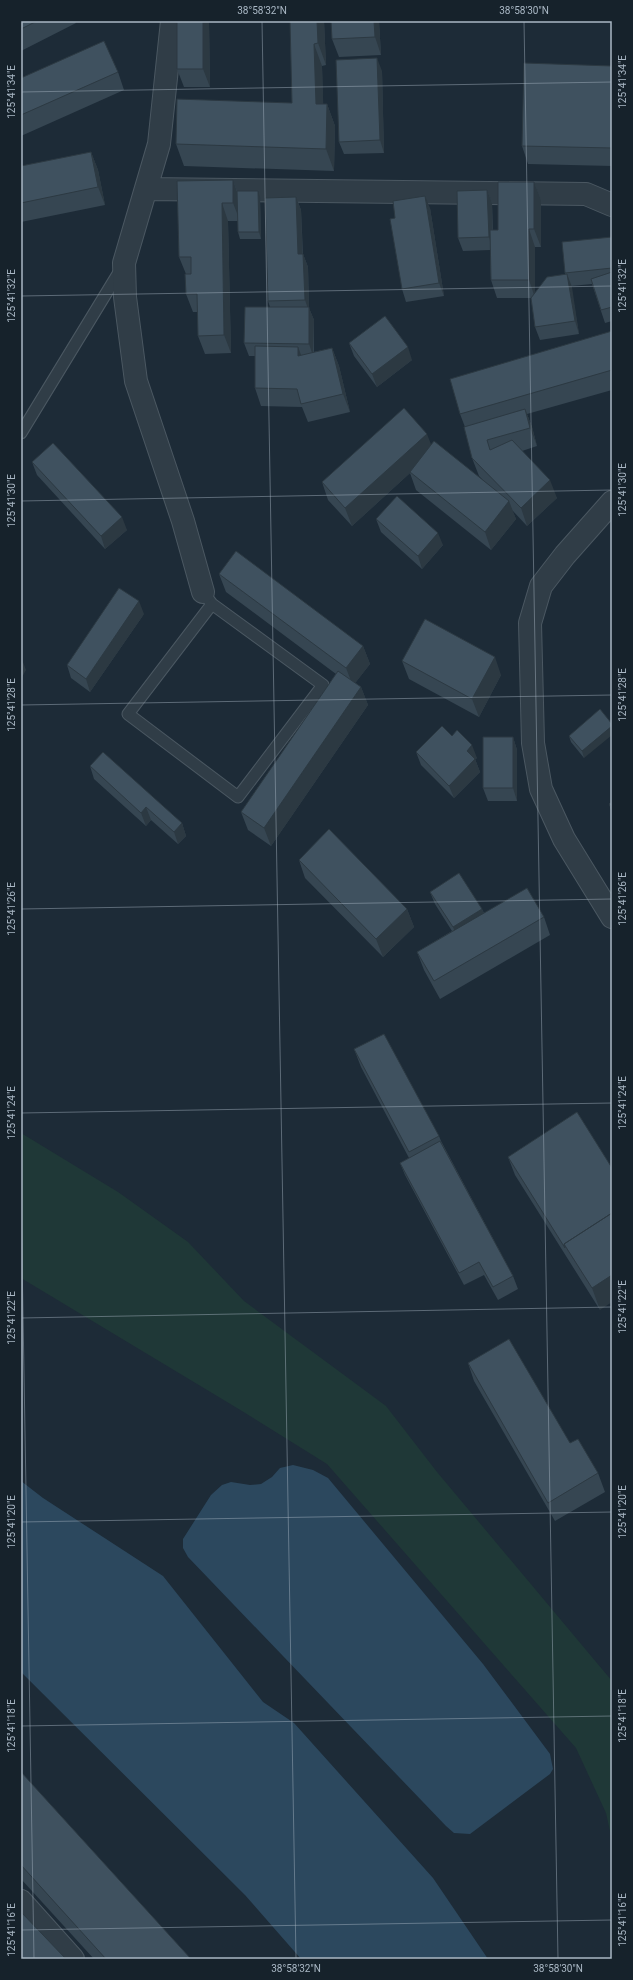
<svg xmlns="http://www.w3.org/2000/svg" width="633" height="1980" viewBox="0 0 633 1980" font-family="Roboto,sans-serif">
<style>
.green{fill:#1f3837}
.water{fill:#2c485e}
.lines{fill:none;stroke-linecap:round;stroke-linejoin:round}
.service-casing{stroke:#4b5862;stroke-width:13}
.minor-casing{stroke:#4b5862;stroke-width:24}
.service{stroke:#303d47;stroke-width:11}
.minor{stroke:#303d47;stroke-width:22}
.wall{fill:#364652}
.shaded-wall{fill:#2c3942}
.building{fill:#3f515f;stroke:#2c3942}
.ticks{fill:none;stroke:#aab8c5;stroke-width:1;stroke-opacity:0.45}
.neatline{fill:none;stroke:#aab8c5;stroke-width:1.5}
.ticks-label{font-size:10px;text-anchor:middle;fill:#aab8c5}
</style>
<rect width="100%" height="100%" fill="#1d2b37"/>
<path class="green" d="M 21,1133 L 118,1192 L 188,1242 L 244,1301 L 386,1406 L 437,1472 L 612,1681 L 612,1840 L 606,1813 L 576,1748 L 327,1464 L 242,1411 L 21,1278 Z"/>
<path class="water" d="M 293,1465 L 313,1470 L 328,1478 L 483,1664 L 550,1754 L 553,1769 L 550,1774 L 470,1834 L 454,1833 L 446,1826 L 188,1557 L 183,1548 L 183,1539 L 211,1495 L 222,1485 L 231,1482 L 250,1485 L 261,1484 L 272,1477 L 280,1468 Z
M 21,1481 L 43,1498 L 163,1576 L 263,1702 L 294,1723 L 433,1878 L 488,1959 L 301,1959 L 245,1895 L 21,1672 Z"/>
<g class="lines">
<g class="service-casing">
<path id="service" d="M 21,433 L 121,269
M 203,592 L 212,604 L 323,685 L 238,797 L 128,714 L 212,604"/>
</g>
<g class="minor-casing">
<path id="minor" d="M 172,21 L 159,144 L 124,263 L 125,297 L 136,381 L 183,521 L 203,592
M 147,189 L 586,194 L 612,205
M 612,502 L 565,555 L 541,586 L 530,623 L 533,743 L 541,789 L 564,839 L 612,917
M 21,1901 L 73,1959"/>
</g>
<use href="#service" class="service"/>
<use href="#minor" class="minor"/>
</g>
<path class="wall" d="M 21,21 L 75,21 L 76,23 L 21,51 Z
M 177,21 L 209,21 L 210,87 L 184,87 L 177,69 Z
M 290,21 L 324,21 L 326,65 L 322,66 L 323,104 L 327,104 L 335,126 L 334,171 L 184,166 L 176,144 L 292,103 Z
M 379,21 L 381,55 L 339,57 L 332,39 Z
M 612,66 L 612,166 L 528,164 L 522,146 Z
M 382,71 L 384,153 L 344,154 L 339,142 Z
M 118,72 L 124,90 L 21,136 L 21,78 Z
M 91,152 L 98,170 L 105,205 L 21,222 L 21,166 Z
M 233,180 L 237,191 L 260,197 L 261,239 L 240,239 L 238,232 L 238,221 L 228,221 L 231,353 L 205,354 L 198,336 L 198,312 L 193,312 L 186,294 L 186,274 L 179,257 Z
M 534,182 L 541,200 L 541,247 L 535,247 L 535,293 L 565,275 L 565,273 L 612,237 L 612,321 L 605,323 L 592,284 L 571,286 L 579,334 L 540,340 L 535,327 L 531,298 L 497,298 L 491,280 L 490,250 L 463,251 L 458,238 L 487,190 L 492,203 L 493,230 L 498,230 Z
M 296,197 L 301,210 L 303,254 L 308,267 L 309,308 L 314,320 L 314,352 L 332,348 L 339,366 L 350,412 L 308,422 L 302,407 L 261,406 L 255,388 L 255,356 L 249,356 L 244,343 L 270,307 L 268,301 Z
M 430,208 L 444,296 L 406,302 L 402,289 L 395,218 Z
M 612,331 L 612,390 L 527,414 L 532,427 L 537,446 L 522,451 L 557,498 L 527,526 L 512,510 L 516,519 L 491,550 L 416,490 L 410,473 L 352,526 L 328,500 L 322,482 L 431,445 L 484,481 L 479,476 L 472,458 L 465,427 L 460,414 Z
M 349,343 L 412,360 L 377,387 L 354,356 Z
M 32,462 L 127,530 L 105,549 L 37,475 Z
M 376,519 L 443,545 L 422,569 L 381,532 Z
M 219,574 L 363,646 L 370,664 L 355,683 L 361,687 L 368,705 L 271,846 L 248,830 L 241,812 L 336,674 L 226,592 Z
M 144,614 L 90,692 L 71,678 L 67,665 Z
M 402,661 L 501,675 L 479,717 L 409,679 Z
M 600,709 L 584,758 L 571,742 L 569,736 Z
M 452,736 L 477,758 L 475,759 L 480,772 L 454,798 L 421,765 L 416,752 Z
M 513,737 L 517,750 L 517,801 L 488,801 L 483,788 Z
M 90,766 L 182,823 L 186,836 L 178,844 L 151,820 L 146,826 L 94,779 Z
M 612,802 L 612,813 L 609,804 Z
M 299,860 L 407,909 L 414,927 L 383,957 L 305,878 Z
M 430,892 L 482,909 L 484,913 L 544,917 L 550,935 L 440,999 L 424,970 L 417,952 L 452,931 L 435,904 Z
M 354,1049 L 439,1136 L 441,1141 L 513,1276 L 518,1289 L 498,1300 L 484,1275 L 464,1285 L 405,1175 L 400,1163 L 409,1158 L 361,1067 Z
M 577,1112 L 600,1310 L 515,1175 L 508,1157 Z
M 468,1363 L 570,1443 L 598,1473 L 605,1492 L 555,1521 L 474,1381 Z
M 21,1772 L 191,1959 L 94,1959 L 21,1879 Z"/>
<path class="shaded-wall" d="M 203,21 L 209,21 L 210,87 L 203,69 Z
M 317,21 L 324,21 L 326,65 L 318,43 Z
M 374,21 L 379,21 L 381,55 L 375,37 Z
M 314,44 L 322,66 L 324,126 L 316,104 Z
M 377,58 L 382,71 L 384,153 L 380,140 Z
M 327,104 L 335,126 L 334,171 L 326,149 Z
M 91,152 L 98,170 L 105,205 L 98,187 Z
M 233,180 L 239,198 L 240,221 L 233,203 Z
M 534,182 L 541,200 L 541,247 L 534,229 Z
M 487,190 L 492,203 L 493,250 L 489,237 Z
M 258,191 L 260,197 L 261,239 L 259,232 Z
M 425,196 L 430,208 L 444,296 L 439,283 Z
M 296,197 L 301,210 L 303,267 L 298,254 Z
M 222,203 L 228,221 L 231,353 L 224,335 Z
M 529,229 L 535,247 L 535,298 L 529,280 Z
M 303,254 L 308,267 L 309,308 L 314,320 L 313,356 L 309,344 L 309,312 L 305,300 Z
M 567,274 L 572,287 L 579,334 L 575,321 Z
M 298,347 L 305,365 L 298,356 Z
M 408,347 L 412,360 L 377,387 L 372,374 Z
M 332,348 L 339,366 L 350,412 L 343,394 Z
M 525,409 L 532,427 L 537,446 L 530,428 Z
M 427,434 L 434,452 L 410,472 L 410,473 L 352,526 L 345,508 Z
M 550,480 L 557,498 L 527,526 L 521,508 Z
M 509,501 L 516,519 L 491,550 L 485,532 Z
M 122,517 L 127,530 L 105,549 L 101,536 Z
M 438,533 L 443,545 L 422,569 L 418,556 Z
M 139,601 L 144,614 L 90,692 L 86,679 Z
M 363,646 L 370,664 L 353,686 L 346,668 Z
M 21,657 L 26,670 L 21,679 Z
M 495,657 L 501,675 L 479,717 L 472,699 Z
M 361,687 L 368,705 L 271,846 L 264,828 Z
M 612,726 L 612,735 L 584,758 L 582,751 Z
M 513,737 L 517,750 L 517,801 L 513,788 Z
M 472,745 L 477,758 L 474,761 L 475,759 L 480,772 L 454,798 L 449,786 L 467,751 Z
M 146,807 L 151,820 L 146,826 L 141,813 Z
M 182,823 L 186,836 L 178,844 L 174,832 Z
M 407,909 L 414,927 L 383,957 L 376,939 Z
M 482,909 L 487,921 L 458,940 L 453,927 Z
M 612,1275 L 612,1302 L 600,1310 L 592,1288 Z"/>
<path class="building" d="M 21,21 L 37,21 L 21,29 Z
M 177,21 L 203,21 L 203,69 L 177,69 Z
M 290,21 L 317,21 L 318,43 L 314,44 L 316,104 L 327,104 L 326,149 L 176,144 L 177,99 L 292,103 Z
M 331,21 L 374,21 L 375,37 L 332,39 Z
M 104,41 L 118,72 L 21,115 L 21,78 Z
M 377,58 L 380,140 L 339,142 L 336,60 Z
M 524,63 L 612,66 L 612,148 L 522,146 Z
M 91,152 L 98,187 L 21,203 L 21,166 Z
M 233,180 L 233,203 L 222,203 L 224,335 L 198,336 L 197,294 L 186,294 L 185,274 L 191,274 L 191,257 L 179,257 L 177,181 Z
M 498,182 L 534,182 L 534,229 L 529,229 L 529,280 L 491,280 L 490,230 L 498,230 Z
M 487,190 L 489,237 L 458,238 L 457,191 Z
M 237,191 L 258,191 L 259,232 L 238,232 Z
M 425,196 L 439,283 L 402,289 L 390,219 L 395,218 L 393,201 Z
M 296,197 L 298,254 L 303,254 L 305,300 L 268,301 L 265,198 Z
M 612,237 L 612,268 L 565,273 L 562,242 Z
M 612,272 L 612,307 L 601,310 L 591,279 Z
M 567,274 L 575,321 L 535,327 L 531,298 L 547,277 Z
M 245,307 L 309,307 L 309,344 L 244,343 Z
M 385,316 L 408,347 L 372,374 L 349,343 Z
M 612,331 L 612,370 L 460,414 L 450,379 Z
M 255,346 L 298,347 L 298,356 L 332,348 L 343,394 L 301,404 L 297,389 L 255,388 Z
M 404,408 L 427,434 L 345,508 L 322,482 Z
M 525,409 L 530,428 L 487,440 L 490,450 L 512,440 L 550,480 L 521,508 L 472,458 L 464,427 Z
M 434,441 L 509,501 L 485,532 L 410,472 Z
M 53,443 L 122,517 L 101,536 L 32,462 Z
M 397,496 L 438,533 L 418,556 L 376,519 Z
M 236,551 L 363,646 L 346,668 L 219,574 Z
M 119,588 L 139,601 L 86,679 L 67,665 Z
M 425,619 L 495,657 L 472,699 L 402,661 Z
M 338,671 L 361,687 L 264,828 L 241,812 Z
M 600,709 L 612,724 L 612,726 L 582,751 L 569,736 Z
M 442,726 L 452,736 L 457,730 L 472,745 L 467,751 L 475,759 L 449,786 L 416,752 Z
M 483,737 L 513,737 L 513,788 L 483,788 Z
M 103,752 L 182,823 L 174,832 L 146,807 L 141,813 L 90,766 Z
M 612,802 L 612,808 L 609,804 Z
M 329,829 L 407,909 L 376,939 L 299,860 Z
M 459,873 L 482,909 L 453,927 L 430,892 Z
M 527,888 L 544,917 L 434,981 L 417,952 Z
M 384,1034 L 439,1136 L 409,1152 L 354,1049 Z
M 577,1112 L 612,1168 L 612,1213 L 564,1244 L 565,1248 L 508,1157 Z
M 440,1141 L 513,1276 L 493,1287 L 479,1262 L 459,1273 L 400,1163 Z
M 612,1213 L 612,1275 L 592,1288 L 564,1244 Z
M 509,1339 L 570,1443 L 578,1439 L 598,1473 L 548,1503 L 468,1363 Z
M 21,1772 L 191,1959 L 106,1959 L 21,1865 Z
M 21,1912 L 66,1959 L 21,1959 Z"/>
<path class="ticks" d="M 262,21 L 296,1959M 524,21 L 558,1959M 21,92 L 612,82M 21,296 L 612,286M 21,501 L 612,490M 21,705 L 612,695M 21,909 L 612,899M 21,1113 L 612,1103M 21,1197 L 34,1959M 21,1318 L 612,1307M 21,1522 L 612,1512M 21,1726 L 612,1716M 21,1930 L 612,1920"/>
<rect width="633" height="1980" fill="none" stroke="#16222b" stroke-width="44"/>
<rect x="22" y="22" width="589" height="1936" class="neatline"/>
<g class="ticks-label">
<text x="262" y="14">38°58'32"N</text>
<text x="524" y="14">38°58'30"N</text>
<text transform="translate(622 82) rotate(-90)" y="4">125°41'34"E</text>
<text transform="translate(11 92) rotate(-90)" y="4">125°41'34"E</text>
<text transform="translate(622 286) rotate(-90)" y="4">125°41'32"E</text>
<text transform="translate(11 296) rotate(-90)" y="4">125°41'32"E</text>
<text transform="translate(622 490) rotate(-90)" y="4">125°41'30"E</text>
<text transform="translate(11 501) rotate(-90)" y="4">125°41'30"E</text>
<text transform="translate(622 695) rotate(-90)" y="4">125°41'28"E</text>
<text transform="translate(11 705) rotate(-90)" y="4">125°41'28"E</text>
<text transform="translate(622 899) rotate(-90)" y="4">125°41'26"E</text>
<text transform="translate(11 909) rotate(-90)" y="4">125°41'26"E</text>
<text transform="translate(622 1103) rotate(-90)" y="4">125°41'24"E</text>
<text transform="translate(11 1113) rotate(-90)" y="4">125°41'24"E</text>
<text transform="translate(622 1307) rotate(-90)" y="4">125°41'22"E</text>
<text transform="translate(11 1318) rotate(-90)" y="4">125°41'22"E</text>
<text transform="translate(622 1512) rotate(-90)" y="4">125°41'20"E</text>
<text transform="translate(11 1522) rotate(-90)" y="4">125°41'20"E</text>
<text transform="translate(622 1716) rotate(-90)" y="4">125°41'18"E</text>
<text transform="translate(11 1726) rotate(-90)" y="4">125°41'18"E</text>
<text transform="translate(622 1920) rotate(-90)" y="4">125°41'16"E</text>
<text transform="translate(11 1930) rotate(-90)" y="4">125°41'16"E</text>
<text x="296" y="1972">38°58'32"N</text>
<text x="558" y="1972">38°58'30"N</text>
</g>
</svg>
